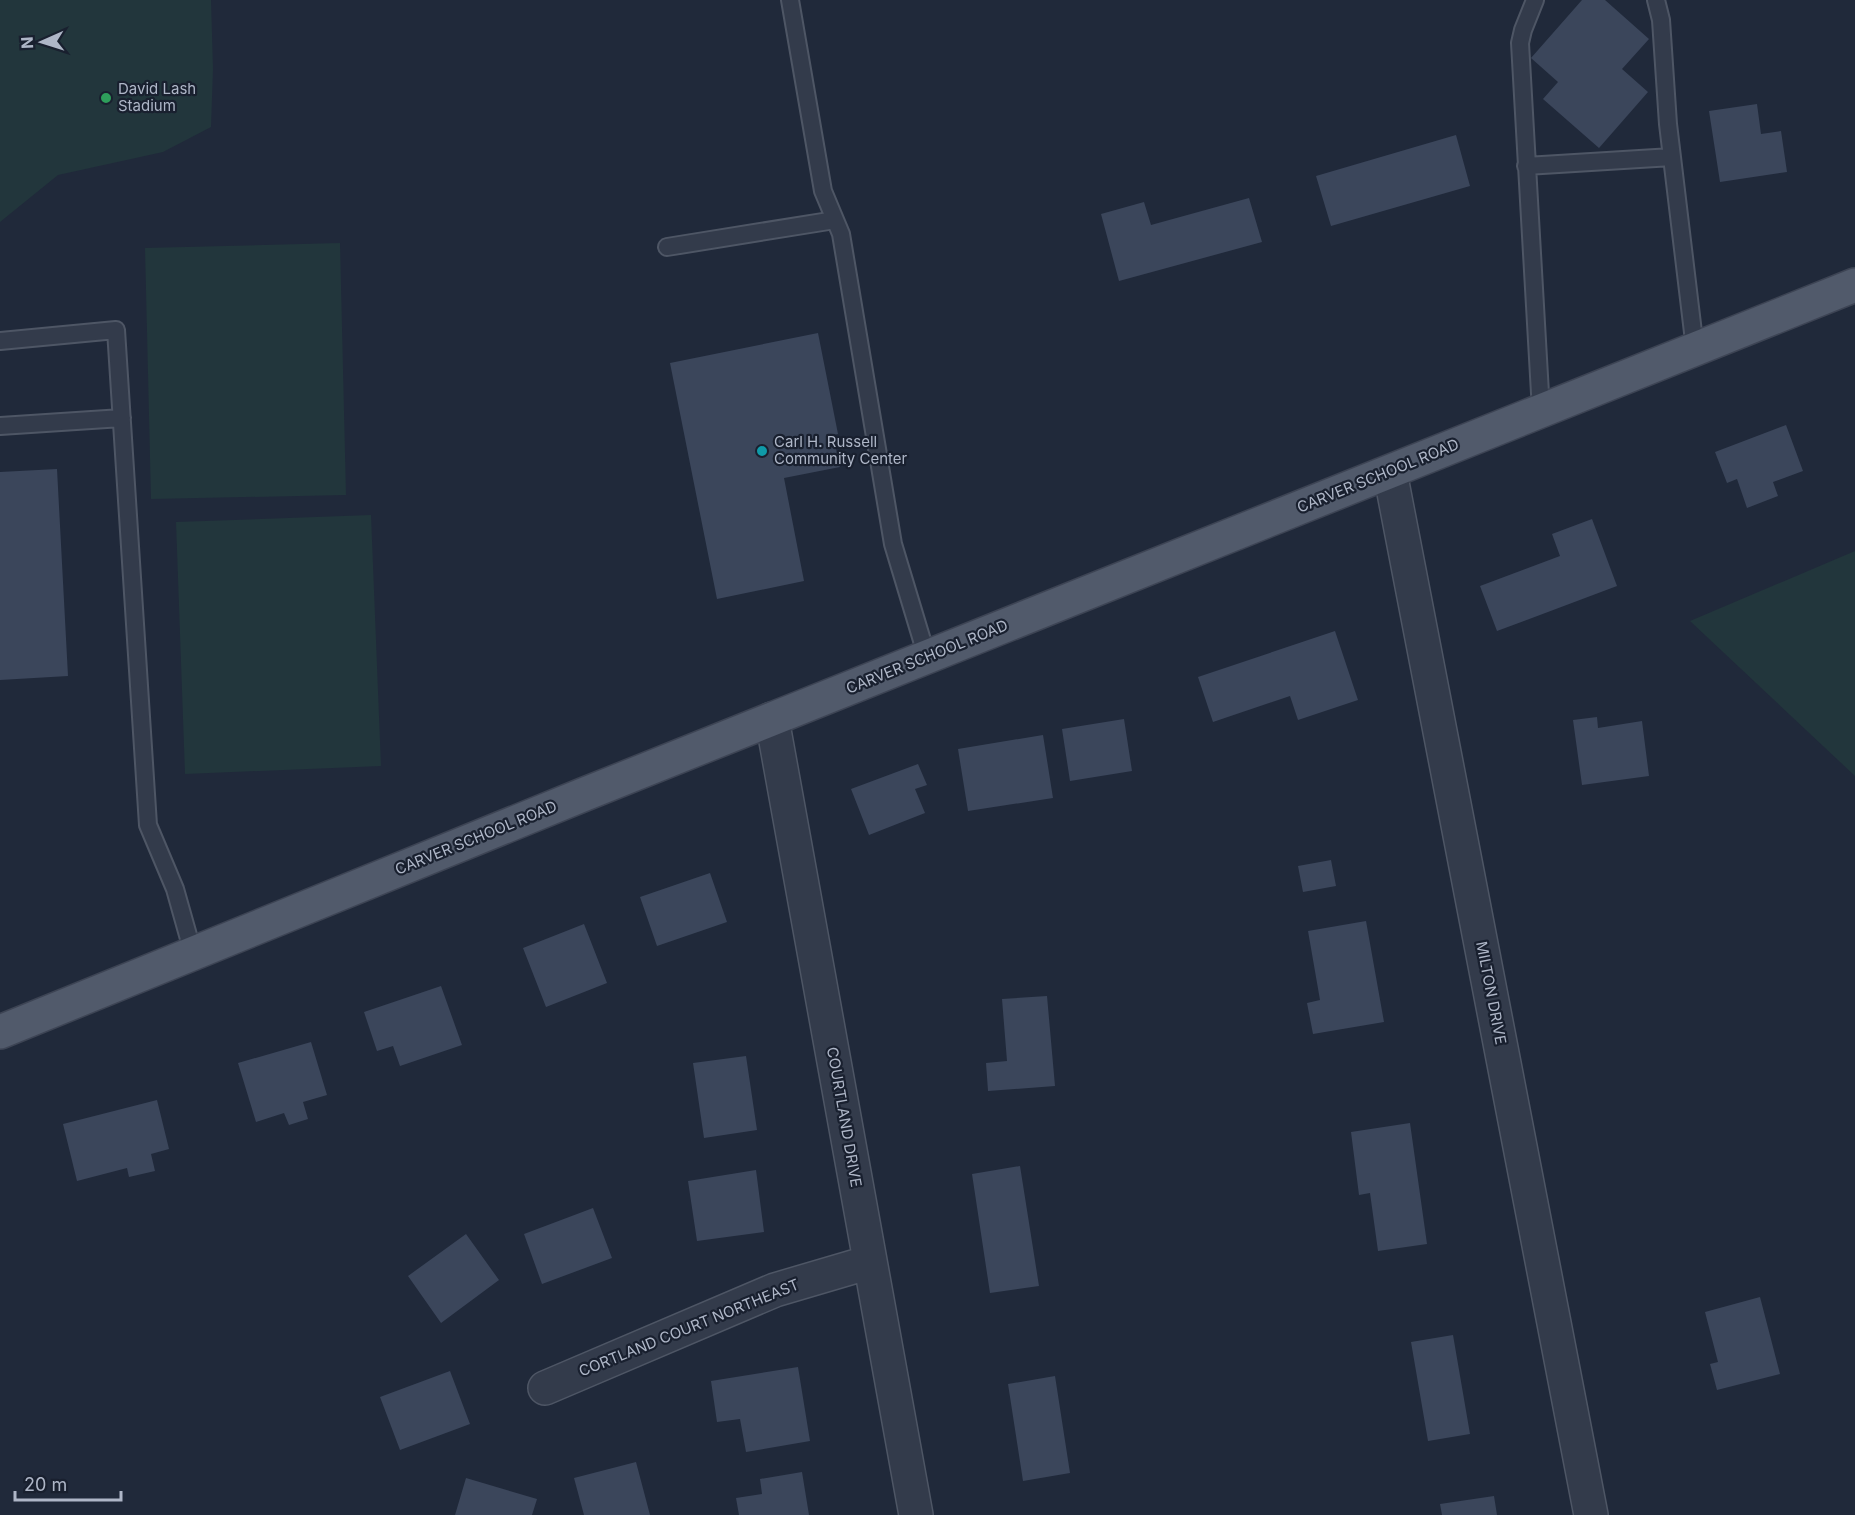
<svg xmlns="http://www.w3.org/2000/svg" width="1855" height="1515" viewBox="0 0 1855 1515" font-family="Inter,sans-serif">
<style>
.green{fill:#22363c}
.building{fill:#3b465b}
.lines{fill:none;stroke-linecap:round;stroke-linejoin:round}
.service-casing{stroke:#4e5665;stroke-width:20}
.minor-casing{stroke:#4e5665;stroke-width:36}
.primary-casing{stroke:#3d4454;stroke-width:36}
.service{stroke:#333b4b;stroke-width:16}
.minor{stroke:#333b4b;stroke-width:33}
.primary{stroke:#515a6b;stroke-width:33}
.leisure-dot{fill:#2e9e5b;stroke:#19202f;stroke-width:2}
.culture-dot{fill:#0f9aa8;stroke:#19202f;stroke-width:2}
.labels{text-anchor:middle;stroke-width:4.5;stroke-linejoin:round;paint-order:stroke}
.poi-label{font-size:15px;fill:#aeb6c7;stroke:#19202f;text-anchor:start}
.street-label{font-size:15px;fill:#aeb6c7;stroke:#19202f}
</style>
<rect width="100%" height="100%" fill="#20293a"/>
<path class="green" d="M 0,0 L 211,0 L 213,69 L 211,127 L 163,152 L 58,175 L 0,222 Z
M 340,243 L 346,495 L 151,499 L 145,248 Z
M 371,515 L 381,766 L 185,774 L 176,522 Z
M 1855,551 L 1855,776 L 1690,621 Z"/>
<path class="building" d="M 1582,0 L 1605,0 L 1649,39 L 1622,69 L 1648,92 L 1599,148 L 1543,99 L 1558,82 L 1531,58 Z
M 1757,104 L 1761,134 L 1781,131 L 1787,172 L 1720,182 L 1709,111 Z
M 1456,135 L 1470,186 L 1331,226 L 1316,176 Z
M 1249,198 L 1262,242 L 1119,281 L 1101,214 L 1144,202 L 1151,225 Z
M 818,333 L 838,434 L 833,435 L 840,467 L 784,478 L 804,581 L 717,599 L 670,363 Z
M 1786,425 L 1803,471 L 1773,482 L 1778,496 L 1747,508 L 1737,479 L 1727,483 L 1715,452 Z
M 57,469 L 68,676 L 0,680 L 0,472 Z
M 1592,519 L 1617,586 L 1497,631 L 1480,586 L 1560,556 L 1552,534 Z
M 1335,631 L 1358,700 L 1298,720 L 1290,696 L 1213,722 L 1198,677 Z
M 1597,717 L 1598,728 L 1642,721 L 1649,776 L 1582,785 L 1573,720 Z
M 1124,719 L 1132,771 L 1070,781 L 1062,729 Z
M 1043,735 L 1053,798 L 968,811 L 958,749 Z
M 918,764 L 927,785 L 915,789 L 925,813 L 869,835 L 851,789 Z
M 1331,860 L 1336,886 L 1303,892 L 1298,866 Z
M 710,873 L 727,922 L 657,946 L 640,897 Z
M 1366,921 L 1384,1022 L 1313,1034 L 1307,1003 L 1320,1000 L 1308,931 Z
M 584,924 L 607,983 L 546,1007 L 523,948 Z
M 441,986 L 462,1045 L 400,1066 L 393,1046 L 377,1051 L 364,1012 Z
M 1047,996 L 1055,1086 L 988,1091 L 986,1063 L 1007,1061 L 1002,999 Z
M 311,1042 L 327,1095 L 303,1102 L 308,1119 L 289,1125 L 284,1113 L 256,1122 L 238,1063 Z
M 746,1056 L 757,1130 L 704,1138 L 693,1063 Z
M 157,1100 L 169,1149 L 151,1154 L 155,1171 L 129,1177 L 127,1168 L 77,1181 L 63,1124 Z
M 1410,1123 L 1427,1244 L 1378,1251 L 1370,1193 L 1359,1195 L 1351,1132 Z
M 1020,1166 L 1039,1286 L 990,1293 L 972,1174 Z
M 756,1170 L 764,1232 L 697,1241 L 688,1181 Z
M 593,1208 L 612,1258 L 542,1284 L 524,1234 Z
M 466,1234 L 499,1280 L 441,1323 L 408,1276 Z
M 1760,1297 L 1780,1374 L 1717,1390 L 1710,1364 L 1718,1362 L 1705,1312 Z
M 1453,1335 L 1470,1434 L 1428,1441 L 1411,1342 Z
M 798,1367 L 810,1441 L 746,1452 L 740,1419 L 717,1422 L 711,1381 Z
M 450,1371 L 470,1424 L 400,1450 L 380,1397 Z
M 1055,1376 L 1070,1473 L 1023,1481 L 1008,1384 Z
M 636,1462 L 650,1515 L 584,1515 L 574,1478 Z
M 802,1472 L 809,1515 L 739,1515 L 736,1498 L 762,1494 L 760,1479 Z
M 466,1478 L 537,1499 L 532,1515 L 455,1515 Z
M 1494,1496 L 1497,1515 L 1442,1515 L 1440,1504 Z"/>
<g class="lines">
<g class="service-casing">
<path id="service" d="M 790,0 L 823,191 L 841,234 L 893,544 L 927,657
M 1535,0 L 1523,30 L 1520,43 L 1541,411
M 1656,0 L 1661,20 L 1668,124 L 1695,349
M 1526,166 L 1672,157
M 667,247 L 835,220
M 0,341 L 116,330 L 148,825 L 175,889 L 193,953
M 0,426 L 122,418"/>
</g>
<g class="minor-casing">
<path id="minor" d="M 1390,472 L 1591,1515
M 772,719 L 916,1515
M 545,1388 L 775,1290 L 870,1262"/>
</g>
<g class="primary-casing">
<path id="primary" d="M 0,1032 L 585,794 L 1855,285"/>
</g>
<use href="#service" class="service"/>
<use href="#minor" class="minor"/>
<use href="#primary" class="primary"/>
</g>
<circle class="leisure-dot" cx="106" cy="98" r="6"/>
<circle class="culture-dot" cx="762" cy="451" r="6"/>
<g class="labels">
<g class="poi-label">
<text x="118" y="94">David Lash<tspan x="118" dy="17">Stadium</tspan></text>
<text x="774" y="447">Carl H. Russell<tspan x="774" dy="17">Community Center</tspan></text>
</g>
<g class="street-label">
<text transform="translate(1378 476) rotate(-22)" y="5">CARVER SCHOOL ROAD</text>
<text transform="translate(927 657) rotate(-22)" y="5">CARVER SCHOOL ROAD</text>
<text transform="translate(476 838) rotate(-22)" y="5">CARVER SCHOOL ROAD</text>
<text transform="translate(1491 993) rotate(79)" y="5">MILTON DRIVE</text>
<text transform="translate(844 1117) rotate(80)" y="5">COURTLAND DRIVE</text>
<text transform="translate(689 1328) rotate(-22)" y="5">CORTLAND COURT NORTHEAST</text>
</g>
</g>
<g transform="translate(42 42) rotate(267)" stroke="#19202f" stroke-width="4.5" paint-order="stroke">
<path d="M0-4.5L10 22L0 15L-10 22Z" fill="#aeb6c7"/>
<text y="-9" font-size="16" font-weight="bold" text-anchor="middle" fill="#aeb6c7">N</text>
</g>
<path d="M15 1491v9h106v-9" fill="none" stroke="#aeb6c7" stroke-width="3"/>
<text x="24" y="1491" font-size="18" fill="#aeb6c7" stroke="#19202f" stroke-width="4.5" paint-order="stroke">20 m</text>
</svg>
